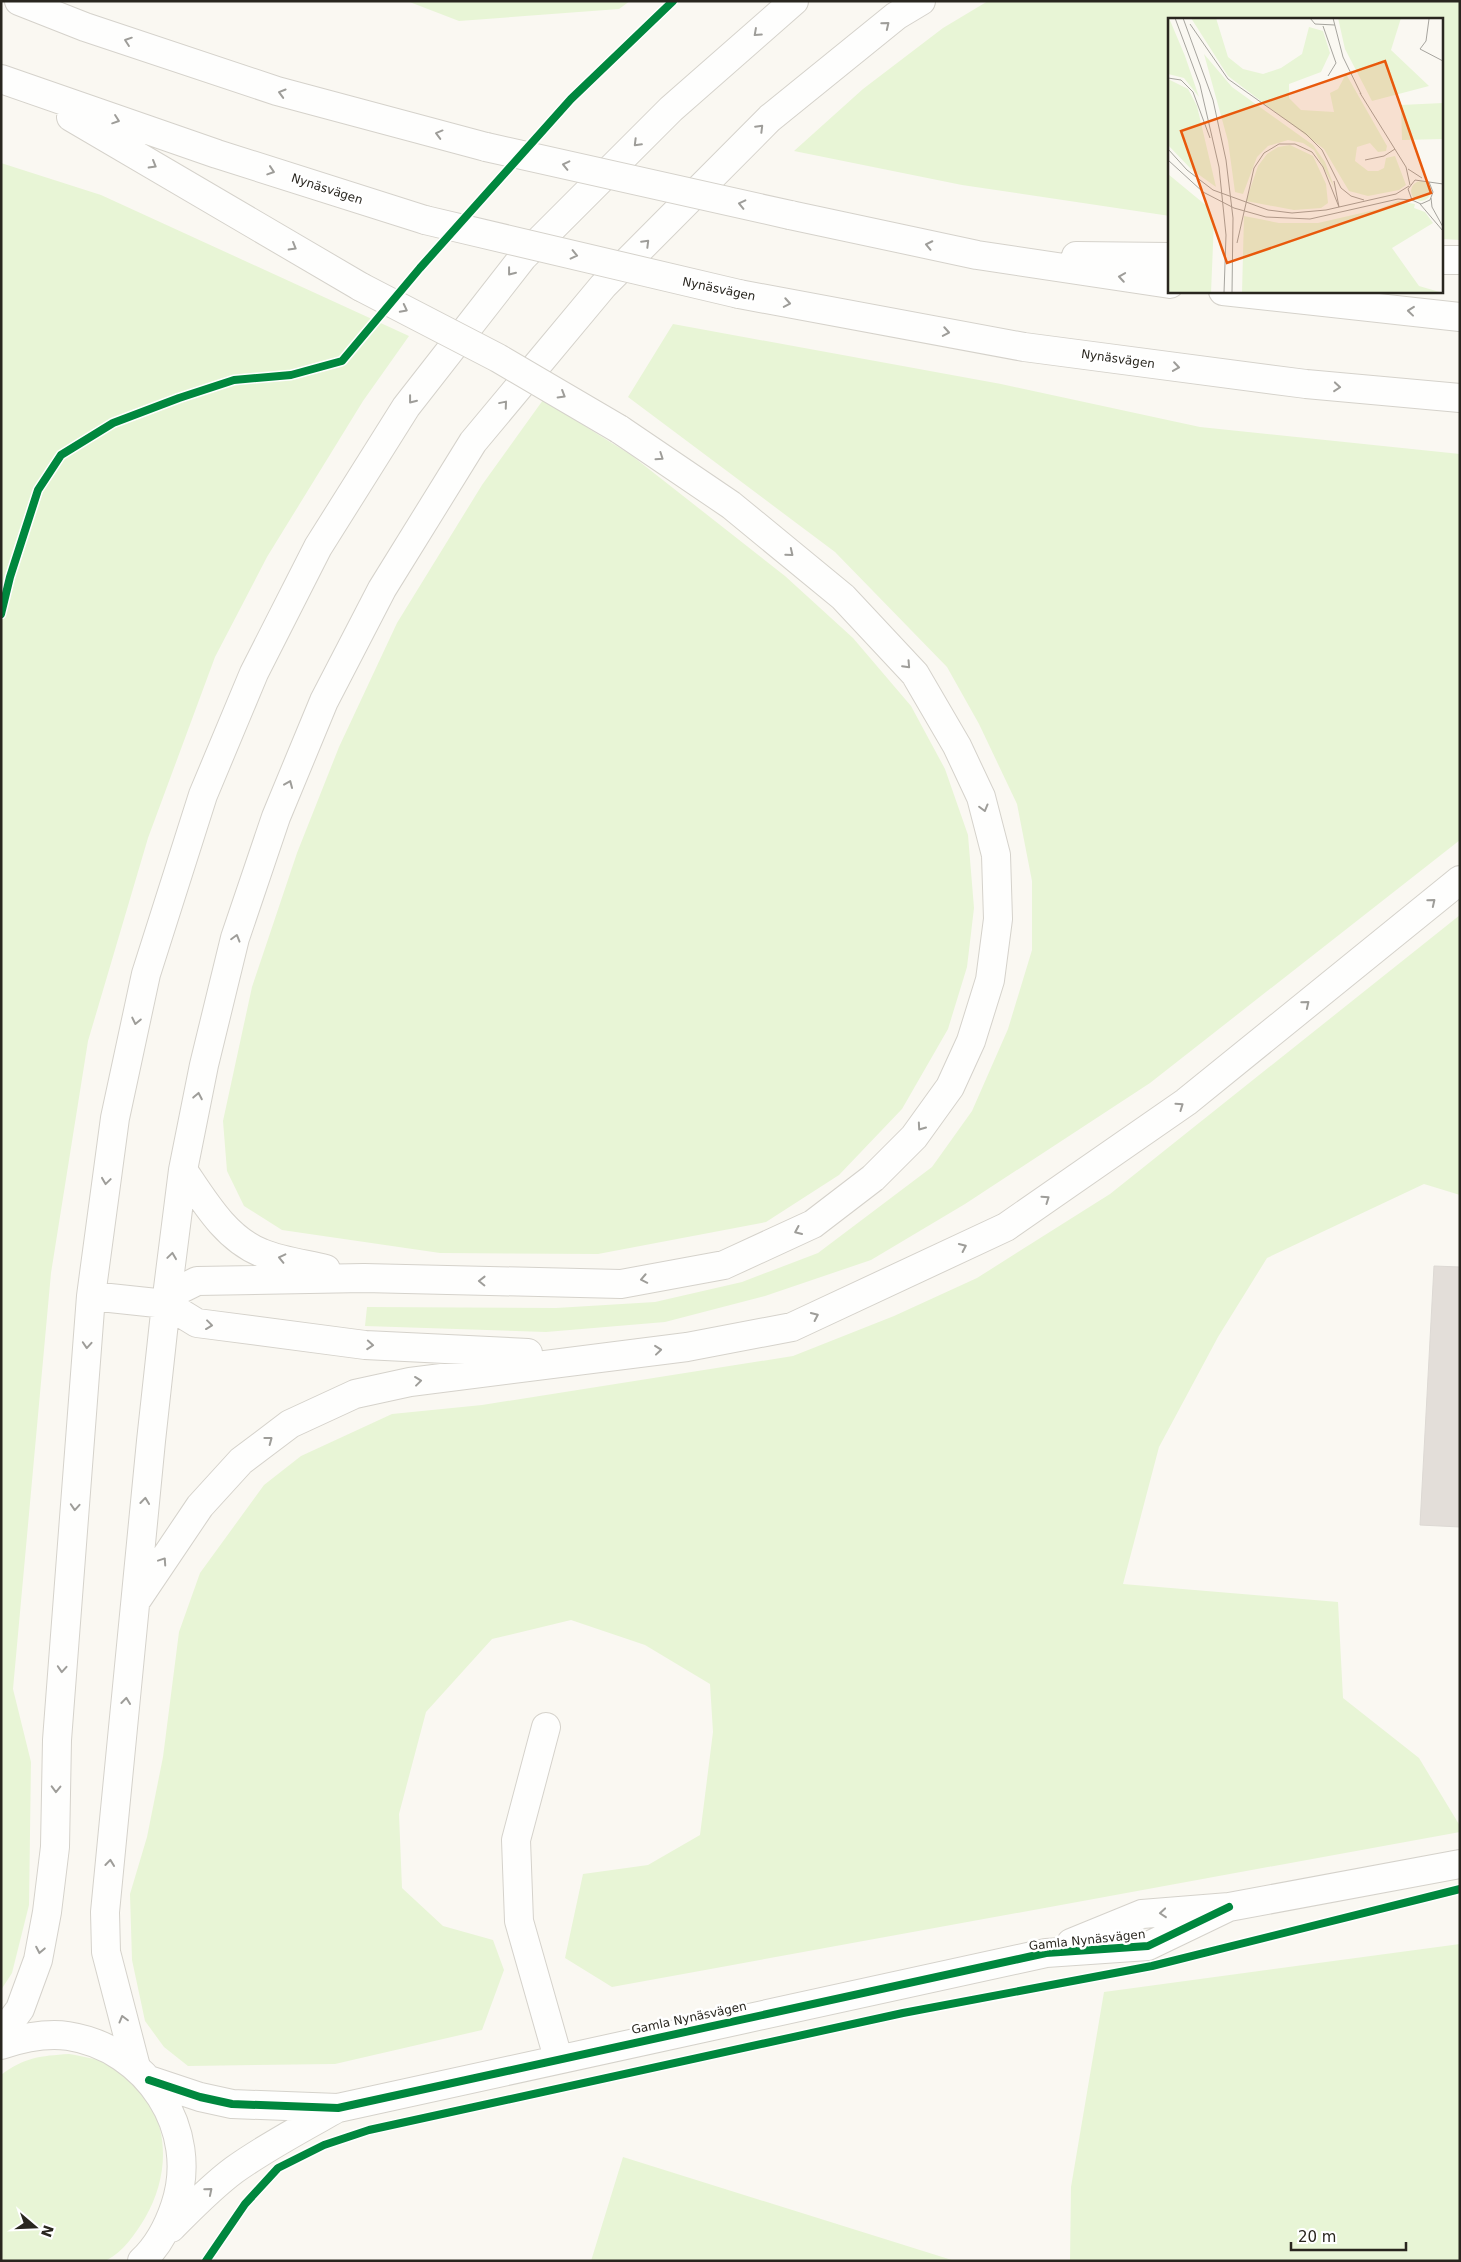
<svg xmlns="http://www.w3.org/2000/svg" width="1461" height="2262" viewBox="0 0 1461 2262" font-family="'DejaVu Sans',sans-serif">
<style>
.green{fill:#e8f5d6}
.building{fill:#e3ded9;stroke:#ddd9d4}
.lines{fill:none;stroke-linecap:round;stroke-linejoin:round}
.minor-casing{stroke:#d5d2cb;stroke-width:30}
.highway-casing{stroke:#d5d2cb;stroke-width:30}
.minor{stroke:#fefefd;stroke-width:28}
.highway{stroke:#fefefd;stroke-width:28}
.highway-bridge-casing{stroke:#d5d2cb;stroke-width:30;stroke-linecap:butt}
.highway-bridge{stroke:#fefefd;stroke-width:28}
.cycleway-casing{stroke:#fff;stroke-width:11}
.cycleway{stroke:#00873e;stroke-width:8}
.oneway{stroke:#9e9d99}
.labels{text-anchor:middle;stroke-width:5;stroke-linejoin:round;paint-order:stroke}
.street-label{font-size:12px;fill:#29261f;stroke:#fff}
.inset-road{fill:none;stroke:#a6a49e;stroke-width:1}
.view{fill:#e8590c;fill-opacity:0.15;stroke:#e8590c;stroke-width:2.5}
.inset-edge{fill:none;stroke:#29261f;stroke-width:2.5}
</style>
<rect width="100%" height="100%" fill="#faf8f2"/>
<path class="green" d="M 407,1 L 630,1 L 619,9 L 459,21 Z
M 988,1 L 1460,1 L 1460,240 L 1442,239 L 1442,19 L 1170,19 L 1170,216 L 962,185 L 794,151 L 863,89 L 943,28 Z
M 1,163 L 101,195 L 409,336 L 363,401 L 267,557 L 215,657 L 148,838 L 88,1041 L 51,1273 L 13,1689 L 31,1762 L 29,1905 L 12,1973 L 1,1990 Z
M 673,324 L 1001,384 L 1200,427 L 1460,454 L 1460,840 L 1150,1083 L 965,1204 L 871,1260 L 765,1296 L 665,1322 L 546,1332 L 365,1326 L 367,1307 L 556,1308 L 655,1302 L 742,1282 L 818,1253 L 932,1167 L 972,1111 L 1008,1029 L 1032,950 L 1032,881 L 1017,804 L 979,724 L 947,667 L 835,552 L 628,397 Z
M 543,400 L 631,455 L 785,576 L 853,638 L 911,706 L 945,769 L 968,835 L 974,908 L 967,967 L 948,1029 L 902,1109 L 839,1175 L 766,1222 L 598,1254 L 440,1253 L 282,1230 L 244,1206 L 227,1171 L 223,1121 L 252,987 L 297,853 L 339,747 L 397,623 L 482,485 Z
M 1460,915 L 1460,1195 L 1424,1184 L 1267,1258 L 1218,1337 L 1159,1447 L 1123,1584 L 1338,1602 L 1343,1698 L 1419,1758 L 1460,1826 L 1460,1832 L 612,1987 L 565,1958 L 583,1874 L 648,1865 L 700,1835 L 713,1732 L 710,1684 L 645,1645 L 571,1620 L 492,1639 L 426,1712 L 399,1814 L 402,1888 L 443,1926 L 493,1940 L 504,1970 L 482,2030 L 335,2064 L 188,2066 L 164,2047 L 145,2021 L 132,1960 L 130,1894 L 147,1837 L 163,1757 L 179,1632 L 200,1573 L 264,1485 L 301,1456 L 392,1414 L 482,1405 L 793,1356 L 894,1316 L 977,1278 L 1110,1194 Z
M 1460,1944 L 1460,2261 L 1070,2261 L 1071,2187 L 1104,1992 Z
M 69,2054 C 85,2057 102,2059 116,2068 C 169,2103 175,2166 145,2218 C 136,2233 123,2252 107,2260 C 98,2262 18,2261 1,2261 L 1,2075 C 25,2057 40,2056 69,2054 Z
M 623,2157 L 955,2261 L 591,2261 Z"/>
<path class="building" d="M 1434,1266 L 1460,1267 L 1460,1527 L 1420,1525 Z"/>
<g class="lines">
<g class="minor-casing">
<path id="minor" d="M 546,1727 L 516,1840 L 519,1921 L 558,2058
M 1071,1943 L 1142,1914 L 1229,1907 L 1460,1864
M 1,2045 C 22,2038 46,2033 68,2036 C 147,2048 201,2130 175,2206 C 168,2227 158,2246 142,2261
M 149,2080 L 200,2097 L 232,2104 L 338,2108 L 1046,1953 L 1148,1946 L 1229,1907
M 171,2228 C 191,2208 211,2187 234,2170 C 266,2147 302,2128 336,2109"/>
</g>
<g class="highway-casing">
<path id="highway" d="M 19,1 L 85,27 L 277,91 L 486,147
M 1,79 L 217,154 L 425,220
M 71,117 L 361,287
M 790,215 L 977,255 L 1170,284
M 1076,256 L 1170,257
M 1442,260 L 1460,260
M 1223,291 L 1460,317
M 739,294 L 1024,347 L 1306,384 L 1460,398
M 183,1170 C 204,1201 226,1239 262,1253 C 281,1261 305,1264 326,1269
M 91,1296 L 166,1304 L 197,1323 L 365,1345 L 528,1353
M 166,1304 L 181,1289 L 197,1281 L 364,1278 L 621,1284 L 724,1265 L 813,1224 L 873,1178 L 914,1137 L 950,1087 L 971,1041 L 990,980 L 998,919 L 996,855 L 981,797 L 957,746 L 915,674 L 843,597 L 731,505 L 619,429
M 138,1598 L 200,1506 L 241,1461 L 290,1424 L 355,1394 L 410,1382 L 687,1347 L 792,1327 L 1006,1227 L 1186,1102 L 1460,880
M 1,2035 L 20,2009 L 38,1960 L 47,1912 L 55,1847 L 57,1740 L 91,1296 L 115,1118 L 146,974 L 203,795 L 254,673 L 318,547 L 406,407 L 523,257 L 671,109 L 794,1
M 136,2067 L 106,1952 L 105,1912 L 151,1441 L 166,1304 L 183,1170 L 204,1065 L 235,938 L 276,817 L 324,701 L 382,589 L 473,442 L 603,286 L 770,118 L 896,16 L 921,1"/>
</g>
<use href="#minor" class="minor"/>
<use href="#highway" class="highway"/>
<g class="highway-bridge-casing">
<path id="highway-bridge" d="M 486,147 L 790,215
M 425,220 L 739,294
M 361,287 L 498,358 L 619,429"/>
</g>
<use href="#highway-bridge" class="highway-bridge"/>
<g class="cycleway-casing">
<path id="cycleway" d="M 1,614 L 10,577 L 38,490 L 61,455 L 113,423 L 179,398 L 234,380 L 291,375 L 342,361 L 420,268 L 571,99 L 673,1
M 149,2080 L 200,2097 L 232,2104 L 338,2108 L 1046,1953 L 1148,1946 L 1229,1907
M 206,2261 L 245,2204 L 278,2168 L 324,2145 L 369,2130 L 903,2013 L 1152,1966 L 1460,1889"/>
</g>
<use href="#cycleway" class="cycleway"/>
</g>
<defs><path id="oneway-chevron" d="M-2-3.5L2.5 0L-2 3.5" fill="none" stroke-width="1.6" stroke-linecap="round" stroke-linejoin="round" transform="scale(1.25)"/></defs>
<g class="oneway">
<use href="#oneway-chevron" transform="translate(886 25) rotate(-39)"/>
<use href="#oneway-chevron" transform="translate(757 33) rotate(138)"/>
<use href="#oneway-chevron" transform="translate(128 41) rotate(-161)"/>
<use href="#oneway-chevron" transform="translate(282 93) rotate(-164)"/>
<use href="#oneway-chevron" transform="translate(116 120) rotate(19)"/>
<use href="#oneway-chevron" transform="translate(760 128) rotate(-45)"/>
<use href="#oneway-chevron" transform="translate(439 134) rotate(-165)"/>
<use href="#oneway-chevron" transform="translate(637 143) rotate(135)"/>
<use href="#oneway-chevron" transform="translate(153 165) rotate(30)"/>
<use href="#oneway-chevron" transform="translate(566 165) rotate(-167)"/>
<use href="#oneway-chevron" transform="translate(271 171) rotate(18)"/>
<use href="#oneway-chevron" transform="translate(742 204) rotate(-167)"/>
<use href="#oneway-chevron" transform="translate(646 243) rotate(-45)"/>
<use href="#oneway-chevron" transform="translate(929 245) rotate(-168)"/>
<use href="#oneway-chevron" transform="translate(293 247) rotate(30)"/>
<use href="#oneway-chevron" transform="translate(574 255) rotate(13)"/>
<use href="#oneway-chevron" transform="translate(511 272) rotate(128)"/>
<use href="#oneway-chevron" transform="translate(1122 277) rotate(-171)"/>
<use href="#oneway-chevron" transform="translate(787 303) rotate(10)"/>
<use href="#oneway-chevron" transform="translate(404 309) rotate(27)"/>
<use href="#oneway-chevron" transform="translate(1411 311) rotate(-174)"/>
<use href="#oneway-chevron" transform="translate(946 332) rotate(10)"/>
<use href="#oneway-chevron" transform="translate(1176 367) rotate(8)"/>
<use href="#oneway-chevron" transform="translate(1337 387) rotate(5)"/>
<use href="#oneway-chevron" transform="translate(562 395) rotate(31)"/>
<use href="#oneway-chevron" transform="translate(412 400) rotate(128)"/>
<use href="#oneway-chevron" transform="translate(504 404) rotate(-50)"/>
<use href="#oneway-chevron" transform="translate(660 457) rotate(34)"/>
<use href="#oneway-chevron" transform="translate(790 553) rotate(39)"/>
<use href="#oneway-chevron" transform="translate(907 665) rotate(47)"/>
<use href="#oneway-chevron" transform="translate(289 784) rotate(-67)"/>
<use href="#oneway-chevron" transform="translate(984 808) rotate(75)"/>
<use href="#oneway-chevron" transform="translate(1432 902) rotate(-39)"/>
<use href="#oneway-chevron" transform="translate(236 938) rotate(-74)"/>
<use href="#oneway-chevron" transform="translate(1306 1004) rotate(-39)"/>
<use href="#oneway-chevron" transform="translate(136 1021) rotate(102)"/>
<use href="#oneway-chevron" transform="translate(198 1096) rotate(-79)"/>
<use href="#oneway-chevron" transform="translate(1180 1106) rotate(-35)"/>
<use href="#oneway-chevron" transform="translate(921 1127) rotate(125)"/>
<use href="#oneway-chevron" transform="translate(106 1181) rotate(98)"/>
<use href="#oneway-chevron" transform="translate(1046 1199) rotate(-35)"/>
<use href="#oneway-chevron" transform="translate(798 1231) rotate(156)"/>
<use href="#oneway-chevron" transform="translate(963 1247) rotate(-25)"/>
<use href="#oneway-chevron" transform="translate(172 1256) rotate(-82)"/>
<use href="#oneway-chevron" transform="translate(282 1258) rotate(-167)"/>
<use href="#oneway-chevron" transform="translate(644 1279) rotate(169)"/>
<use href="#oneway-chevron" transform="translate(482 1281) rotate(-179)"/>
<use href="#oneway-chevron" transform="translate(815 1316) rotate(-25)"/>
<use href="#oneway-chevron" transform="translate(209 1325) rotate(7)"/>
<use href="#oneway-chevron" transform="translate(87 1345) rotate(94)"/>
<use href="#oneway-chevron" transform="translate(370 1345) rotate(4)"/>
<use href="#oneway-chevron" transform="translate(658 1350) rotate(-6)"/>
<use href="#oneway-chevron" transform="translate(418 1381) rotate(-7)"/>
<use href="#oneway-chevron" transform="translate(269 1440) rotate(-37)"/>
<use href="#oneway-chevron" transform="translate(145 1501) rotate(-84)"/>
<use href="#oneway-chevron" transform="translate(75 1507) rotate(94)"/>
<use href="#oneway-chevron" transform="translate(163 1561) rotate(-56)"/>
<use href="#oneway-chevron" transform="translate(62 1669) rotate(94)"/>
<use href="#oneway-chevron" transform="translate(126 1701) rotate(-84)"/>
<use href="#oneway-chevron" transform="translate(56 1789) rotate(91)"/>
<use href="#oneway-chevron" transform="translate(110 1863) rotate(-84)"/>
<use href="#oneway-chevron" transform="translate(1163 1913) rotate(175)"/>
<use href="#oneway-chevron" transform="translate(40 1950) rotate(101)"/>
<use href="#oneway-chevron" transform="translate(123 2019) rotate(-105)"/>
<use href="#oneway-chevron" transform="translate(209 2191) rotate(-40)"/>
</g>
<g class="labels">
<g class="street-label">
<text transform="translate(327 189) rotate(18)" y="4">Nynäsvägen</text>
<text transform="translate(719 289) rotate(12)" y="4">Nynäsvägen</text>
<text transform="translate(1118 359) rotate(8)" y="4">Nynäsvägen</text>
<text transform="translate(1087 1940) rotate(-6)" y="4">Gamla Nynäsvägen</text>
<text transform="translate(689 2018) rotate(-12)" y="4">Gamla Nynäsvägen</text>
</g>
</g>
<g transform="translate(1168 18)">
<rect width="275" height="275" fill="#faf8f2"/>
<path d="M 1,0 L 17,38 L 31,79 L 16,60 L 0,56 ZM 23,0 L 48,0 L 60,39 L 75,51 L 95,56 L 113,50 L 134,36 L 141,9 L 155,13 L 162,35 L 153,54 L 121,66 L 121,80 L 133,92 L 166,94 L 162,75 L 170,71 L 178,56 L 219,128 L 218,133 L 210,134 L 202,125 L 189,129 L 187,143 L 200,153 L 210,153 L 216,150 L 218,140 L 227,138 L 238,167 L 231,172 L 200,178 L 181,173 L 156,131 L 60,58 ZM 170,0 L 233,0 L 223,32 L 261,68 L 204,83 L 177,31 ZM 36,36 L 64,69 L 145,127 L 157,144 L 167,171 L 146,132 L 135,125 L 120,122 L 100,128 L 89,139 L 75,176 L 67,174 L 60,123 ZM 0,61 L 20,71 L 29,88 L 48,169 L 23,151 L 0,127 ZM 275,85 L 275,121 L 234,122 L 233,87 ZM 122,127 L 145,138 L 158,166 L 160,185 L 153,190 L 126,192 L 78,183 L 90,148 L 99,136 L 110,129 ZM 0,156 L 40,189 L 46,203 L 43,275 L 0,275 ZM243 173a10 10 0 1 1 20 0a10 10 0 1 1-20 0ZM 230,183 L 247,186 L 246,190 L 257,194 L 265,205 L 224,230 L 251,268 L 275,275 L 74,275 L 76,198 L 111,205 L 150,205 L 211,191 Z" fill="#e8f5d6"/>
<path class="inset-road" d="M 7,0 L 32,67 L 51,149 L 58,217 L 56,275M 15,0 L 45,82 L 58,142 L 65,200 L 64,275M 142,0 L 147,6 L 167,7M 165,0 L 175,39 L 193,76M 261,1 L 258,23 L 252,31 L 275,43M 22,6 L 60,61 L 138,116 L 154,132 L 173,170 L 183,178 L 196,182M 155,8 L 168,45 L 160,58M 0,60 L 13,62 L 25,74 L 42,120M 192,75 L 238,149 L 242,167M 0,131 L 19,152 L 45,172 L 100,192 L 124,195 L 158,192 L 228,176 L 241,168M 0,142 L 35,174 L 66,190 L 98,199 L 142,201 L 230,181 L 244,182M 197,142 L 216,138 L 227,131M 240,151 L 254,160M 166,163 L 171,189M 261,164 L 265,174 L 262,182 L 253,186 L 244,182 L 240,171 L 247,162 L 275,166M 263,180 L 264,189 L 275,209M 252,186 L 275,213M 69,225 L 86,150 L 96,135 L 111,126 L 127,126 L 144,134 L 155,149 L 171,189"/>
<path class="view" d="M 217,43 L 263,175 L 59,245 L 13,113 Z"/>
<rect width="275" height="275" class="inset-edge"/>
</g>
<rect width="1461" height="2262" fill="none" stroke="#29261f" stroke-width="5"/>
<g transform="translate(35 2227) rotate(109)" stroke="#ffffff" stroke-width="4" paint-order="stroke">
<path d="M0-4L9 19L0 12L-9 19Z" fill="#29261f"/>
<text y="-8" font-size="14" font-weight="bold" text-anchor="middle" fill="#29261f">N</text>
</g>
<path d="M1291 2242v8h115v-8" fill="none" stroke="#29261f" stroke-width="2.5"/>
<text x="1298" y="2242" font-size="15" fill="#29261f" stroke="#ffffff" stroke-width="4" paint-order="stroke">20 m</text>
</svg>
